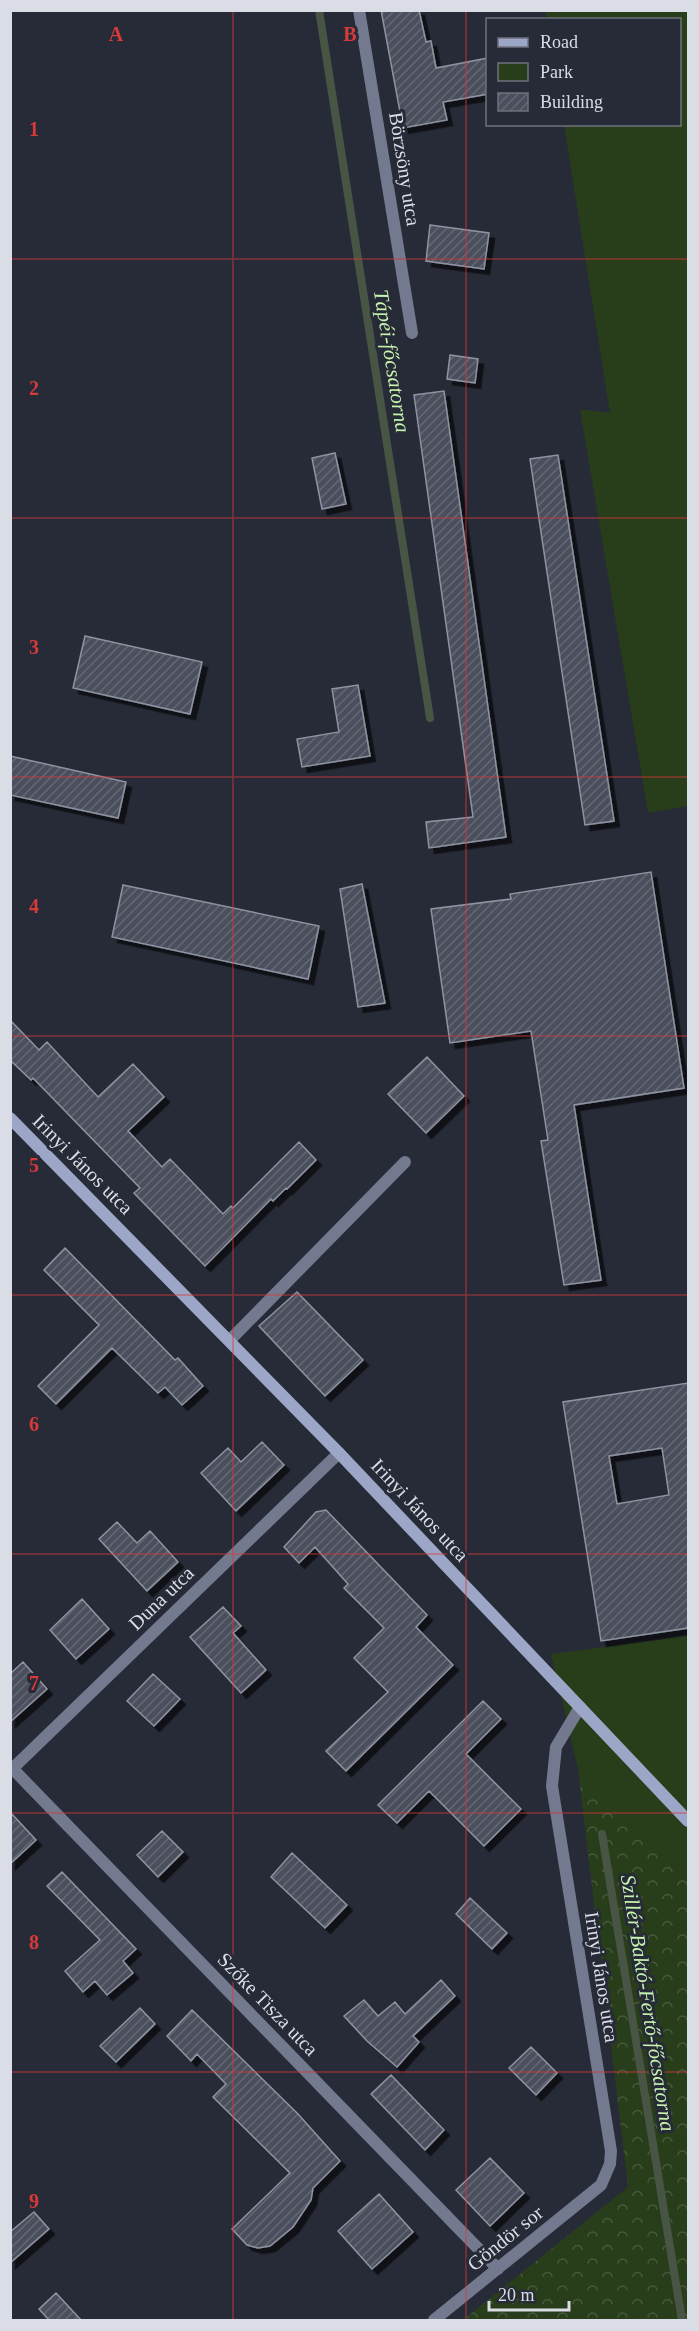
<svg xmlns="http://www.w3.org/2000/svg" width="699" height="2331" viewBox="0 0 699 2331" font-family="Georgia,serif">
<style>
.green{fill:#283d1a}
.forest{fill:url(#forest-crowns)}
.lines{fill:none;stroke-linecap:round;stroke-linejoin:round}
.stream{stroke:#485545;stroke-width:8}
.building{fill:url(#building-hatch);stroke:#8e93a2;stroke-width:1.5;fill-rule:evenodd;filter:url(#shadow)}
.minor{stroke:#737a8f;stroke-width:12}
.secondary{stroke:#9ca7c8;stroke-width:12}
.grid{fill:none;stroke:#d63a3b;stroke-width:1.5;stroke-opacity:0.55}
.labels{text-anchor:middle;stroke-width:6;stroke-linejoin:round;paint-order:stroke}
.street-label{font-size:20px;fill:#dadde6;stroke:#272b37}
.water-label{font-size:21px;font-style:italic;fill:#c6f3ad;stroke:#272b37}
.grid-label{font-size:20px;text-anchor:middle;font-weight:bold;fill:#d63a3b;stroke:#272b37;stroke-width:6;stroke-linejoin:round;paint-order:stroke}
</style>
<defs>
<pattern id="forest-crowns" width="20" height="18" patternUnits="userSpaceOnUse" patternTransform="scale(1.5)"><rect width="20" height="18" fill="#283d1a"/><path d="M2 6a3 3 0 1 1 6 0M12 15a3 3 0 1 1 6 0" fill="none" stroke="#47593b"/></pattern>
<pattern id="building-hatch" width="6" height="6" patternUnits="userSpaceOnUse" patternTransform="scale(1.5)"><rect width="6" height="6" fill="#4b4f5d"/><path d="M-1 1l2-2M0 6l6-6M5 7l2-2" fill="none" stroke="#646874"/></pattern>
<filter id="shadow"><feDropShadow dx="5.5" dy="5.5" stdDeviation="0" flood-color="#0009"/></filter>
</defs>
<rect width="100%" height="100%" fill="#272b37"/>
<path class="green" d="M 545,11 L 688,11 L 688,806 L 648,813 L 580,409 L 610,413 L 564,125 L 680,124 L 680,20 L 547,19 Z
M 688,1636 L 688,1881 L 578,1769 L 551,1654 Z"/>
<path class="forest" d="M 578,1769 L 688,1881 L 688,2320 L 463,2320 L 628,2187 Z"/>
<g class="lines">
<path class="stream" d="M 319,10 L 430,718
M 602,1834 L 682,2320"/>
</g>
<path class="building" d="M 381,10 L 419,10 L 426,42 L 431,41 L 436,68 L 488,58 L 488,94 L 443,102 L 447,120 L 403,128 Z
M 430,225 L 489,233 L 484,269 L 426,261 Z
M 450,355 L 478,359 L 475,383 L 447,379 Z
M 444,391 L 506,837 L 429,848 L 426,822 L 473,817 L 414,395 Z
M 335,453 L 346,504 L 322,509 L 312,458 Z
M 558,455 L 614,821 L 585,825 L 530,459 Z
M 85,636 L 202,662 L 190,714 L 73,688 Z
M 358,685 L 370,756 L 302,767 L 297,739 L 339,732 L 332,689 Z
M 10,756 L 126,782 L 118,818 L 10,795 Z
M 651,872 L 684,1088 L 574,1105 L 601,1280 L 564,1285 L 541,1141 L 548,1140 L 531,1031 L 450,1043 L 431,909 L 511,899 L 510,894 Z
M 362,884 L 385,1003 L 358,1007 L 340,889 Z
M 123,885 L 319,926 L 308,979 L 112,937 Z
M 10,1020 L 39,1050 L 47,1042 L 98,1097 L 133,1064 L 164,1097 L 128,1131 L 162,1167 L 170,1159 L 223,1214 L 231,1206 L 233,1208 L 299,1142 L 316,1160 L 287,1189 L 286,1188 L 273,1201 L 271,1199 L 205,1266 L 134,1193 L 140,1188 L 33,1078 L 31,1080 L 10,1060 Z
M 427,1057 L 464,1096 L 426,1133 L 388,1094 Z
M 65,1248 L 175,1360 L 178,1358 L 203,1386 L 182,1405 L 165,1387 L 158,1393 L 112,1348 L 56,1404 L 38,1386 L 99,1325 L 44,1270 Z
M 297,1292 L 363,1360 L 325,1396 L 259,1326 Z
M 688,1383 L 688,1628 L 601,1641 L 563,1402 ZM 662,1448 L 669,1495 L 617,1504 L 609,1456 Z
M 262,1442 L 284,1465 L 236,1511 L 201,1473 L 228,1448 L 241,1462 Z
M 326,1510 L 427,1615 L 416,1627 L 453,1665 L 346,1771 L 326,1751 L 388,1692 L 354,1658 L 384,1628 L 344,1588 L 348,1584 L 315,1547 L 299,1563 L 284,1547 L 316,1512 Z
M 117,1522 L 137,1543 L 150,1531 L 178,1562 L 147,1591 L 99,1539 Z
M 82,1599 L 109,1629 L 76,1659 L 50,1630 Z
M 223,1607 L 241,1626 L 233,1633 L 266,1670 L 241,1693 L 190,1637 Z
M 23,1662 L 47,1689 L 10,1722 L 10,1674 Z
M 153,1674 L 180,1699 L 154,1726 L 127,1701 Z
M 483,1701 L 501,1719 L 466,1754 L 521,1809 L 484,1846 L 429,1791 L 397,1823 L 378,1805 Z
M 10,1812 L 36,1840 L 10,1864 Z
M 162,1831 L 183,1852 L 158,1877 L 137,1855 Z
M 292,1853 L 347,1905 L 325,1928 L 271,1877 Z
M 62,1872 L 136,1949 L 123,1961 L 133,1973 L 107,1995 L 95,1981 L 83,1992 L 65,1971 L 100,1940 L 47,1886 Z
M 470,1898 L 507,1933 L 492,1949 L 456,1914 Z
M 441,1980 L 455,1996 L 413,2036 L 419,2042 L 397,2067 L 367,2041 L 344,2016 L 364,2000 L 378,2016 L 395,2002 L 405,2014 Z
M 140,2008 L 155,2024 L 116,2062 L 100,2046 Z
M 192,2010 L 298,2114 L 340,2161 L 313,2188 L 311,2200 L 293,2227 L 270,2246 L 258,2248 L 247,2245 L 232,2229 L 290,2173 L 213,2097 L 226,2084 L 197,2054 L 191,2061 L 167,2036 Z
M 531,2047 L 557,2073 L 536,2095 L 509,2068 Z
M 391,2075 L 444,2130 L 425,2150 L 371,2094 Z
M 490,2158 L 524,2193 L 490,2226 L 456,2190 Z
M 379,2194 L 413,2232 L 372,2269 L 338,2231 Z
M 34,2212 L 49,2229 L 10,2263 L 10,2232 Z
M 56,2293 L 81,2320 L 49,2320 L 39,2309 Z"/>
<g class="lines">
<path class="minor" d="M 359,10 L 412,333
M 230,1340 L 405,1162
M 10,1766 L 498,2269
M 10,1771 L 339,1453
M 434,2320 L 601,2185 L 610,2164 L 611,2151 L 552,1786 L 556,1747 L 580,1707"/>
<path class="secondary" d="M 10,1118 L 339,1453 L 688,1821"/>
</g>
<path class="grid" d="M 233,10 L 233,2320M 466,10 L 466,2320M 10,259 L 688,259M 10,518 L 688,518M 10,777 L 688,777M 10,1036 L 688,1036M 10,1295 L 688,1295M 10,1554 L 688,1554M 10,1813 L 688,1813M 10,2072 L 688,2072"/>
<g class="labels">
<g class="street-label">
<text transform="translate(405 169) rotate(81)" y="7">Börzsöny utca</text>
<text transform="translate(83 1164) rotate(45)" y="7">Irinyi János utca</text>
<text transform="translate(420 1510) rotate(47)" y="7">Irinyi János utca</text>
<text transform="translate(161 1598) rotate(-44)" y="7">Duna utca</text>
<text transform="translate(602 1977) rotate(81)" y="7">Irinyi János utca</text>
<text transform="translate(268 2004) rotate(46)" y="7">Szőke Tisza utca</text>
<text transform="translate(505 2238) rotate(-39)" y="7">Göndör sor</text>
</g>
<g class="water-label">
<text transform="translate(392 361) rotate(81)" y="7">Tápéi-főcsatorna</text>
<text transform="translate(648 2003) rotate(81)" y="7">Szillér-Baktó-Fertő-főcsatorna</text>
</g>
</g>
<g class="grid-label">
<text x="116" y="41">A</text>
<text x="350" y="41">B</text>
<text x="34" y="136">1</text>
<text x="34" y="395">2</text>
<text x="34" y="654">3</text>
<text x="34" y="913">4</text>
<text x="34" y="1172">5</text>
<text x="34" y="1431">6</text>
<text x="34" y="1690">7</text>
<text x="34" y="1949">8</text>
<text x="34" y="2208">9</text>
</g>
<rect width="699" height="2331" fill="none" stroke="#dadde6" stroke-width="24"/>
<rect x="486" y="18" width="195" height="108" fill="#272b37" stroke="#6f727d" stroke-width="1.5"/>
<rect x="498" y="38" width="30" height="9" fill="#9ca7c8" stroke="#6f727d" stroke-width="1.5"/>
<text x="540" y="48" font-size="18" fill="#dadde6">Road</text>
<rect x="498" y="63" width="30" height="18" fill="#283d1a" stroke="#6f727d" stroke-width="1.5"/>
<text x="540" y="78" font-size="18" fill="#dadde6">Park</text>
<rect x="498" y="93" width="30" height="18" fill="url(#building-hatch)" stroke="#6f727d" stroke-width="1.5"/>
<text x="540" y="108" font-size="18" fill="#dadde6">Building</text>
<path d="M489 2301v9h80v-9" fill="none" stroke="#dadde6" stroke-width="3"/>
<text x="498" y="2301" font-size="18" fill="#dadde6" stroke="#272b37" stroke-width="4.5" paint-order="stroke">20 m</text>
</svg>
